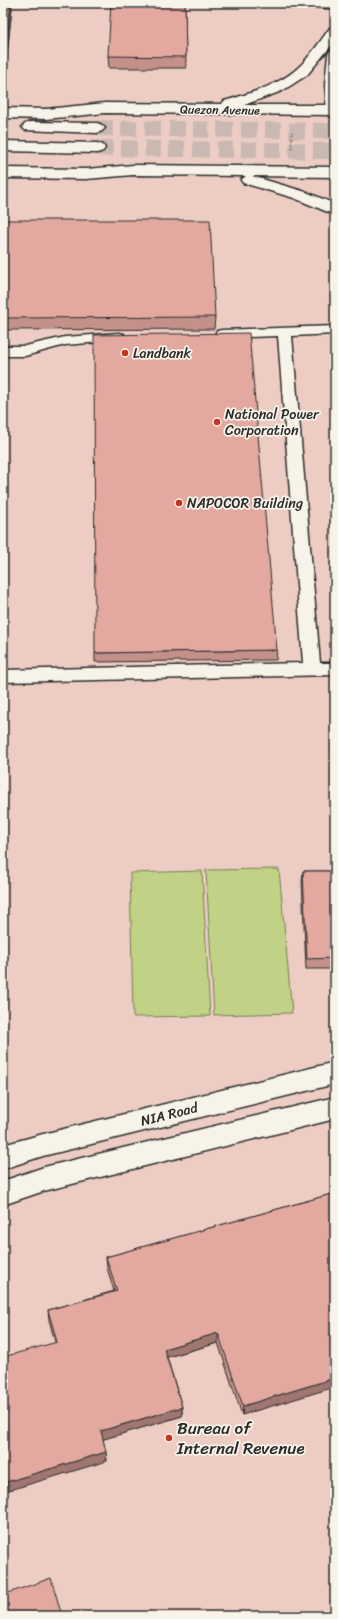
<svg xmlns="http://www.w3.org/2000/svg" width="338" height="1619" viewBox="0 0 338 1619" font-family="Sriracha,sans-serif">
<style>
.built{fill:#edcdc3}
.green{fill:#c1d286;stroke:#767e58}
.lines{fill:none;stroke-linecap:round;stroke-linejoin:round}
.primary-tunnel{stroke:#c9b9b1;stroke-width:16;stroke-dasharray:16 8;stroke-linecap:butt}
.service-casing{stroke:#2b2b2b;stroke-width:3}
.tertiary-casing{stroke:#2b2b2b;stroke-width:3}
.secondary-casing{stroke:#2b2b2b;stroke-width:3}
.primary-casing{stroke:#2b2b2b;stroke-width:3}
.path{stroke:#2b2b2b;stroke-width:2;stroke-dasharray:0.5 2;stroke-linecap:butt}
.service{fill:#f7f3e8;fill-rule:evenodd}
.tertiary{fill:#f7f3e8;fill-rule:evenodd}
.secondary{fill:#f7f3e8;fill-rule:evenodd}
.primary{fill:#f7f3e8;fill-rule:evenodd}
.wall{fill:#c3918a;stroke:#2b2b2b}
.shaded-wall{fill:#9f7670;stroke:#2b2b2b}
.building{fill:#e3a9a0;stroke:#2b2b2b}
.poi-dot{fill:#c8321e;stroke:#f7f3e8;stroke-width:1.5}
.labels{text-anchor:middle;stroke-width:3.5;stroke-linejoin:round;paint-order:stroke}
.far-street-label{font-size:12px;fill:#2b2b2b;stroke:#f7f3e8}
.poi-label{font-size:14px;fill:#2b2b2b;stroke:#f7f3e8;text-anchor:start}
.street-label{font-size:14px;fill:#2b2b2b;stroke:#f7f3e8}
.near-poi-label{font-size:17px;fill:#2b2b2b;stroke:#f7f3e8;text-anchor:start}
</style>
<rect width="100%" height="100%" fill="#f1ddd2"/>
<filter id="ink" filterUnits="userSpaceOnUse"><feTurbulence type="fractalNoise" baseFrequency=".025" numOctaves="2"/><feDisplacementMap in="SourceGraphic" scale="8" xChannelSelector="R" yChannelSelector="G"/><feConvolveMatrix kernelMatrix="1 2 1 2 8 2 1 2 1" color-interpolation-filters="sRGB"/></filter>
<g filter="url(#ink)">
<path class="built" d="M 3,3 L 335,3 L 335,1616 L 3,1616 Z"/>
<path class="green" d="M 279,869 L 292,1013 L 214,1015 L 206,870 Z
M 202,871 L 210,1016 L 133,1017 L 130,873 Z"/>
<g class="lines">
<path class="primary-tunnel" d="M 97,128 L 335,131
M 97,148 L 335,151"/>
<g class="service-casing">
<path id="service" d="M 302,3 L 335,3 L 335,9 L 308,6 Z
M 335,326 L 335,334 L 292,336 L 320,663 L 335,663 L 335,675 L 3,682 L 3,670 L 303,663 L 278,336 L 222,338 L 217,337 L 215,334 L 217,331 L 222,330 Z
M 119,333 L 124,334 L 126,337 L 124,340 L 65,345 L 25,356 L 3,356 L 3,346 L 25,346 L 65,337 Z"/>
</g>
<g class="tertiary-casing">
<path id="tertiary" d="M 335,1062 L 335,1084 L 43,1156 L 3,1169 L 3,1145 L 43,1134 Z
M 335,1097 L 335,1119 L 44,1191 L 3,1205 L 3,1181 L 44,1167 Z"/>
</g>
<g class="secondary-casing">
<path id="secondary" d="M 335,50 L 335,118 L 330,116 L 327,113 L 325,85 L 328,54 L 330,51 Z"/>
</g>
<g class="primary-casing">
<path id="primary" d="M 335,27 L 335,41 L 307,75 L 282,91 L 244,105 L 335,105 L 335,115 L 105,113 L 46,119 L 3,118 L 3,108 L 46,109 L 105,103 L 222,104 L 224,101 C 251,93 281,85 301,65 C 312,54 321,40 330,28 Z
M 30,122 L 97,123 L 102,125 L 105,128 L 102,131 L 97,133 L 25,130 L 22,127 L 25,124 Z
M 3,141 L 97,143 L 103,145 L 105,148 L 103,151 L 97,153 L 3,151 Z
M 133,165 L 335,167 L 335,177 L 252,176 L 306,192 L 335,204 L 335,215 L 294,198 L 243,183 L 241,180 L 246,176 L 133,175 L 86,179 L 3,178 L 3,168 L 86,169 Z"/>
</g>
<path class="path" d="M 292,132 L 292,149"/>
<use href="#service" class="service"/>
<use href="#tertiary" class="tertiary"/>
<use href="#secondary" class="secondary"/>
<use href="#primary" class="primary"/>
</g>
<path class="wall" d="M 3,3 L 12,8 L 6,63 L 3,63 Z
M 185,3 L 186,68 L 109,68 L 108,56 Z
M 3,220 L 215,317 L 214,329 L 3,330 Z
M 277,650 L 276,660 L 95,662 L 95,653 Z
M 303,871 L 335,871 L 335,969 L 306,969 L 302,882 Z
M 335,1193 L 242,1415 L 218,1343 L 167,1357 L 182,1407 L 182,1416 L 103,1439 L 107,1461 L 55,1342 L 49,1320 L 48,1310 L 114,1291 L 107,1268 L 106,1257 Z"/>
<path class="shaded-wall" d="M 11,3 L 12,3 L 12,8 L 6,63 L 5,51 Z
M 218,1333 L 218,1343 L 164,1358 L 164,1349 Z
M 335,1378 L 335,1387 L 242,1415 L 243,1406 Z
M 182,1407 L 182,1416 L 101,1440 L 101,1431 Z
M 106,1452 L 107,1461 L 3,1492 L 3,1483 Z"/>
<path class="building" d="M 3,3 L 11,3 L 5,51 L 3,51 Z
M 111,3 L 185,3 L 186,57 L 108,56 Z
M 3,220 L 210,220 L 215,317 L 3,318 Z
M 249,333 L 277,650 L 95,653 L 94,335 Z
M 303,871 L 335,871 L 335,958 L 307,959 Z
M 335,1193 L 335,1378 L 243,1406 L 218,1333 L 164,1349 L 182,1407 L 101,1431 L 106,1452 L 3,1483 L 3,1357 L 57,1342 L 48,1310 L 117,1291 L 106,1257 Z
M 51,1578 L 62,1616 L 3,1616 L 3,1595 Z"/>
</g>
<g class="poi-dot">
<circle cx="125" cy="353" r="4"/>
<circle cx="217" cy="422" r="4"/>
<circle cx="179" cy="503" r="4"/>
<circle cx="169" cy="1438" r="4"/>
</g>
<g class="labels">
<g class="far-street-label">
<text transform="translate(220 110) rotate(1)" y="4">Quezon Avenue</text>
</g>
<g class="poi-label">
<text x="133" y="358">Landbank</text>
<text x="225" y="419">National Power<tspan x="225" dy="16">Corporation</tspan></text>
<text x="187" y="508">NAPOCOR Building</text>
</g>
<g class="street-label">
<text transform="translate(169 1114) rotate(-14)" y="5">NIA Road</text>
</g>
<g class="near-poi-label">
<text x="177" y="1434">Bureau of<tspan x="177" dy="20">Internal Revenue</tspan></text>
</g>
</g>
<rect width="338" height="1619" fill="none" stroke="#f7f3e8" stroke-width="16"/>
<rect x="8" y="8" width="322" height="1603" fill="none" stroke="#2b2b2b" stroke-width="1.5" filter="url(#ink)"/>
</svg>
